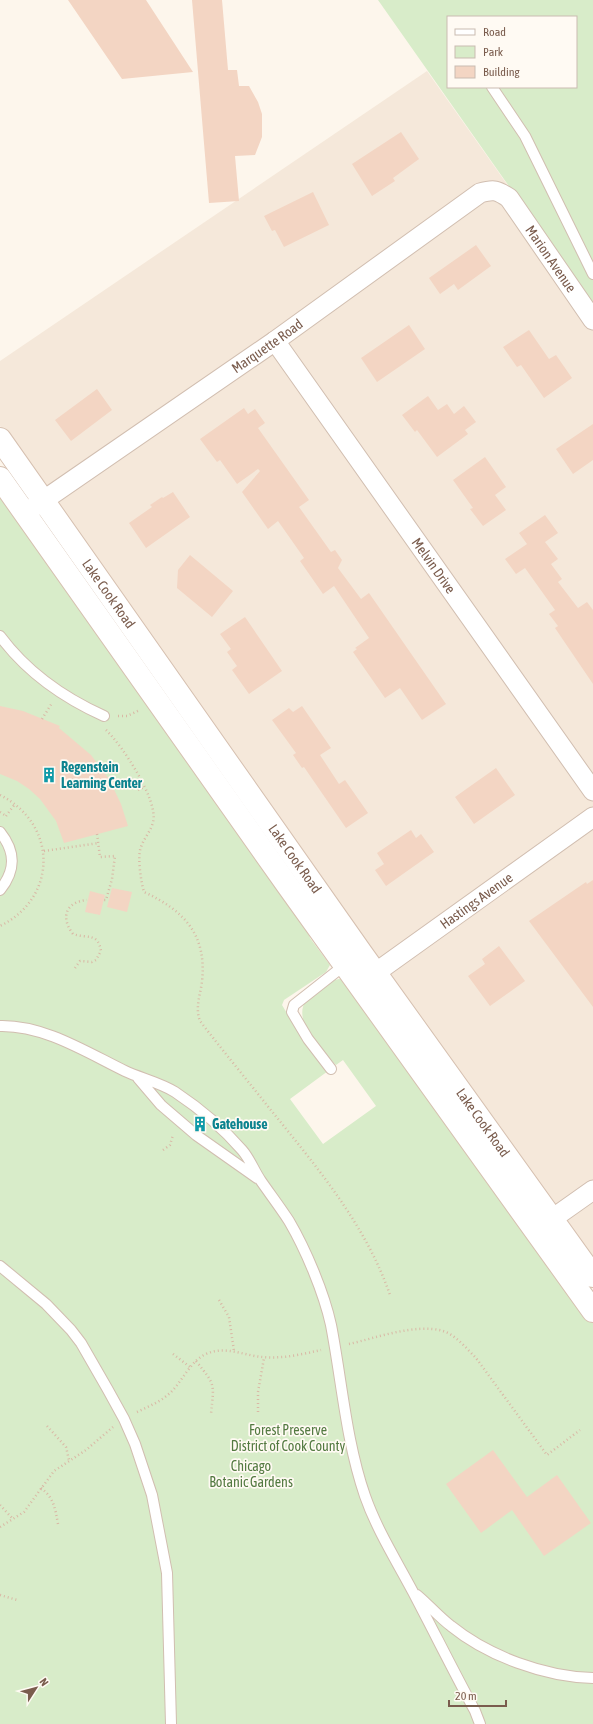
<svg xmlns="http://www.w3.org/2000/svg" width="593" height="1724" viewBox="0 0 593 1724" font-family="'Asap Condensed',sans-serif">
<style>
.residential{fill:#f5e8da}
.green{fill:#d8ecc9;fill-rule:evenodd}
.building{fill:#f3d5c3}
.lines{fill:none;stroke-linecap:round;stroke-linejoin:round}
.lane-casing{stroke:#d1beb0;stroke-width:12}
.street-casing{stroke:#d1beb0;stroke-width:21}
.secondary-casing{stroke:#d6c0b0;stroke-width:24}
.path{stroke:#d9b8a5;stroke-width:2.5;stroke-dasharray:1 3;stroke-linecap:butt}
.lane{stroke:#fff;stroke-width:10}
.street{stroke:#fff;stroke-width:19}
.secondary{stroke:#fff;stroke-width:22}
.labels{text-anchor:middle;stroke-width:3.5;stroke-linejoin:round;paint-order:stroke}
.street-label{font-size:14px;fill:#7a5c4d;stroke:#fffaf3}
.culture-label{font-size:14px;font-weight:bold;fill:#0d838f;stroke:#fffaf3;text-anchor:start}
.park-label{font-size:14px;fill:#537a41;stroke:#fffaf3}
</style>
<rect width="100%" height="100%" fill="#fdf6ec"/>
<path class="residential" d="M 427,71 L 593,306 L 593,1260 L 0,426 L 0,361 Z"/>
<path class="green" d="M 378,0 L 593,0 L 593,306 ZM 448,17 L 576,17 L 576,87 L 448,87 Z
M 0,491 L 308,931 L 310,938 L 330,965 L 326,972 L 284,1000 L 282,1005 L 294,1025 L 328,1071 L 290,1099 L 323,1144 L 376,1106 L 343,1060 L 336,1065 C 323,1051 290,1020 307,999 C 310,996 315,993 319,990 C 328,983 335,978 347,978 L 593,1323 L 593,1724 L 0,1724 Z"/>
<path class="building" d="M 68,0 L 146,0 L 193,72 L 122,79 Z
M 192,0 L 222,0 L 228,70 L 237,70 L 239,86 L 249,86 L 258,102 L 262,114 L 262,137 L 255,155 L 235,156 L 239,201 L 209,203 Z
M 401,132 L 419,159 L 393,178 L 395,181 L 372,196 L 352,164 Z
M 313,192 L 329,225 L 284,247 L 275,230 L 272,231 L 264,216 Z
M 476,245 L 491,266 L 458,290 L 454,284 L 440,294 L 429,278 Z
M 409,325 L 425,349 L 377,382 L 361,358 Z
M 529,330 L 549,359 L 556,355 L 572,378 L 544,398 L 521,365 L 517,367 L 503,347 Z
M 97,389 L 112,410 L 71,441 L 55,420 Z
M 428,396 L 438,410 L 447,404 L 454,414 L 464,406 L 476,422 L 465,430 L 468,434 L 437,457 L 417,430 L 415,432 L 402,415 Z
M 244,408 L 248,414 L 255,409 L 265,423 L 258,428 L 309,500 L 299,507 L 331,552 L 335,550 L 342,560 L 338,568 L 361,599 L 369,593 L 446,704 L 422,720 L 400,688 L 385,698 L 353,652 L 357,649 L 355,648 L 369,638 L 334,586 L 323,594 L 300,561 L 304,558 L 278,521 L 268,529 L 242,492 L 260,471 L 258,469 L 237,484 L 220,460 L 217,462 L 200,439 Z
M 593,424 L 593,460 L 573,474 L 556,449 Z
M 485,457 L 506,487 L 495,495 L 506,510 L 483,526 L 470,509 L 473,508 L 453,480 Z
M 173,492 L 190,517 L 146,548 L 129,523 L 152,507 L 150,505 L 162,497 L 163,498 Z
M 545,515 L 558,533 L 545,542 L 558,559 L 551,564 L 562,579 L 558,582 L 578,608 L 587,602 L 593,610 L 593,684 L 555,628 L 558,626 L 549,614 L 555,610 L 525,568 L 516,574 L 505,559 L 527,544 L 519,533 Z
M 190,555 L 233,591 L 212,617 L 177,588 L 178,570 Z
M 245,617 L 282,671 L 249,694 L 232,670 L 237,666 L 227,652 L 231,649 L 220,634 Z
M 0,706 L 23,711 L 60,726 L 59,728 L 91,755 L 109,779 L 121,804 L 128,826 L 64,843 L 56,821 L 40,799 L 29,789 L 17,781 L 0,774 Z
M 302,706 L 331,748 L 320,755 L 339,784 L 345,780 L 368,813 L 346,828 L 304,767 L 302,768 L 293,755 L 296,753 L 272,720 L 289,708 L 293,712 Z
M 496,768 L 515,795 L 474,824 L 455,797 Z
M 411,830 L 416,838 L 421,834 L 434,852 L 386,886 L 375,870 L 384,864 L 377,853 Z
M 593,880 L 593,1007 L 529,921 L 586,882 L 587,884 Z
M 112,888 L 132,892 L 127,912 L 107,907 Z
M 90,891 L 105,895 L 100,915 L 85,912 Z
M 499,946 L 525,981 L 490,1006 L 468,976 L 485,964 L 482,959 Z
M 493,1450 L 527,1497 L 557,1475 L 591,1523 L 544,1556 L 512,1510 L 481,1533 L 446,1484 Z"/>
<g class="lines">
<g class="lane-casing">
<path id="lane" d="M 492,87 L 525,136 L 593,274
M 0,636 C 26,671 64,698 104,716
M 0,832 C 16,852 16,870 0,890
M 0,1026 C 44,1025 86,1052 125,1071 C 140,1078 161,1083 175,1092 C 199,1108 223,1128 242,1150 C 250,1159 254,1171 261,1181 C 270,1194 280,1207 289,1221 C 306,1250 324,1293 331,1325 C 342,1382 346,1441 365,1496 C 377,1530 396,1560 413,1592 C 434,1632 454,1672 475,1711 L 480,1724
M 331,1069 L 308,1039 L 292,1012 L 294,1005 L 346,964
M 138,1078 L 161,1105 L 196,1135 L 257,1178
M 0,1266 L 46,1304 L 71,1330 L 81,1343 L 108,1390 L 124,1419 L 135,1444 L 152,1495 L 167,1573 L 171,1724
M 417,1595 C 429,1605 439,1617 451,1626 C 488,1656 545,1677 593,1678"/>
</g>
<g class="street-casing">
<g id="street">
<path id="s1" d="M 275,341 L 593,791"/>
<path id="s2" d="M 31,509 L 275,341 L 480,193 C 494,189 497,190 509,198 L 593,320"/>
<path id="s3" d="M 364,981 L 593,817"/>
<path d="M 552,1219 L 593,1190"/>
</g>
</g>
<g class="secondary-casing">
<g id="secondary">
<path id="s4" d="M 0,439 L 362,954 L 593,1276"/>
<path d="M 0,478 L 288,886 L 593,1311"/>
</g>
</g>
<path class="path" d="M 118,716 L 127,716 L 140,710
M 42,719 L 52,703
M 106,730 C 122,745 159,801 153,822 C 151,831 144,838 141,847 C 137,856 141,882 144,892 C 185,911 207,935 202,982 C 200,996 195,1008 200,1021 C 223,1051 247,1080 270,1109 C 316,1166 366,1225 390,1295
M 138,790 L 144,787
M 0,795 C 58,824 58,898 0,926
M 0,812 L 6,816
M 6,816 L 15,804
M 97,834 L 100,857 L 115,856 L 112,879 L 106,900 L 104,900
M 44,851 L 99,843
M 75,968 L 80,961 L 92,962 L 96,960 L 101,951 C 98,932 87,939 73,934 C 60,917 66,902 87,900
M 163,1150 L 170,1145 L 173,1135
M 219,1300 L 229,1317 L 234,1351
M 349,1344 C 376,1338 416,1323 443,1331 C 456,1335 467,1349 476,1358 L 547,1455 L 580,1430
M 173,1354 L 190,1367
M 196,1361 C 216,1386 214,1383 211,1414
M 137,1412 C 150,1406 164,1400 173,1390 C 184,1378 191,1361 206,1354 C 225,1345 245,1356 263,1357 C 283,1359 303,1354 321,1350
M 258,1412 L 258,1392 L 264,1358
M 47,1426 L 66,1447 L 69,1460
M 41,1488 C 54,1498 55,1508 58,1524
M 0,1505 L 13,1519
M 0,1527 L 24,1512 L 54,1471 L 86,1450 L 113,1427
M 0,1595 L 17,1600"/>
<use href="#lane" class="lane"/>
<use href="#street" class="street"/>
<use href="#secondary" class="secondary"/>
</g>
<defs>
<g id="building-bare" transform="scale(1.2)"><path d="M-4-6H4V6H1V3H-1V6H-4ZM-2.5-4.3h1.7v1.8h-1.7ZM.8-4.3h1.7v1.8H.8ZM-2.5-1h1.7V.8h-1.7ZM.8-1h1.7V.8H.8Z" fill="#0f9aa8" stroke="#fffaf3" stroke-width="2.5" paint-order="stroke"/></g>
</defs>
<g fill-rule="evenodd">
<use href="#building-bare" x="49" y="775"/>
<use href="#building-bare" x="200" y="1124"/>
</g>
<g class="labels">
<g class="street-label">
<text dy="5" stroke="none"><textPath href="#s2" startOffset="654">Marion Avenue</textPath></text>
<text dy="5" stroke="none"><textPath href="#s2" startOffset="287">Marquette Road</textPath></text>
<text dy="5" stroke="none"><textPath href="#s1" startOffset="275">Melvin Drive</textPath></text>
<text dy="5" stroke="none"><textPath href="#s4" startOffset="189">Lake Cook Road</textPath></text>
<text dy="5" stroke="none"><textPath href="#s4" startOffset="513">Lake Cook Road</textPath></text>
<text dy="5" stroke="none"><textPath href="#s3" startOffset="138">Hastings Avenue</textPath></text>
<text dy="5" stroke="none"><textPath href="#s4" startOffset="837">Lake Cook Road</textPath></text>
</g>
<g class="culture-label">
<text x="61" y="772">Regenstein<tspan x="61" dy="16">Learning Center</tspan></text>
<text x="212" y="1129">Gatehouse</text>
</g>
<g class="park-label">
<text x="288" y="1435">Forest Preserve<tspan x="288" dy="16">District of Cook County</tspan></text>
<text x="251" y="1471">Chicago<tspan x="251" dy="16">Botanic Gardens</tspan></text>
</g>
</g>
<rect x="447" y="16" width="130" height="72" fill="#fffaf3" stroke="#cabbb1"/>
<rect x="455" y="29" width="20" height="6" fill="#ffffff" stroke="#cabbb1"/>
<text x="483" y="36" font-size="12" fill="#7a5c4d">Road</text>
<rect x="455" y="46" width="20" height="12" fill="#d8ecc9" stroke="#cabbb1"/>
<text x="483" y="56" font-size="12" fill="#7a5c4d">Park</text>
<rect x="455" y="66" width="20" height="12" fill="#f3d5c3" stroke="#cabbb1"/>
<text x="483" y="76" font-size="12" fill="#7a5c4d">Building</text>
<g transform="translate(36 1688) rotate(54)" stroke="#fffaf3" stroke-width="3" paint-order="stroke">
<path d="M0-3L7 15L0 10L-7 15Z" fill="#7a5c4d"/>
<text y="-6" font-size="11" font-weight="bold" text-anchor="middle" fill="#7a5c4d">N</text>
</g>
<path d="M449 1700v6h57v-6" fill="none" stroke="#7a5c4d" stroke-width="2"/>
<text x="455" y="1700" font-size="12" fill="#7a5c4d" stroke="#fffaf3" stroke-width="3" paint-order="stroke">20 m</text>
</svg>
